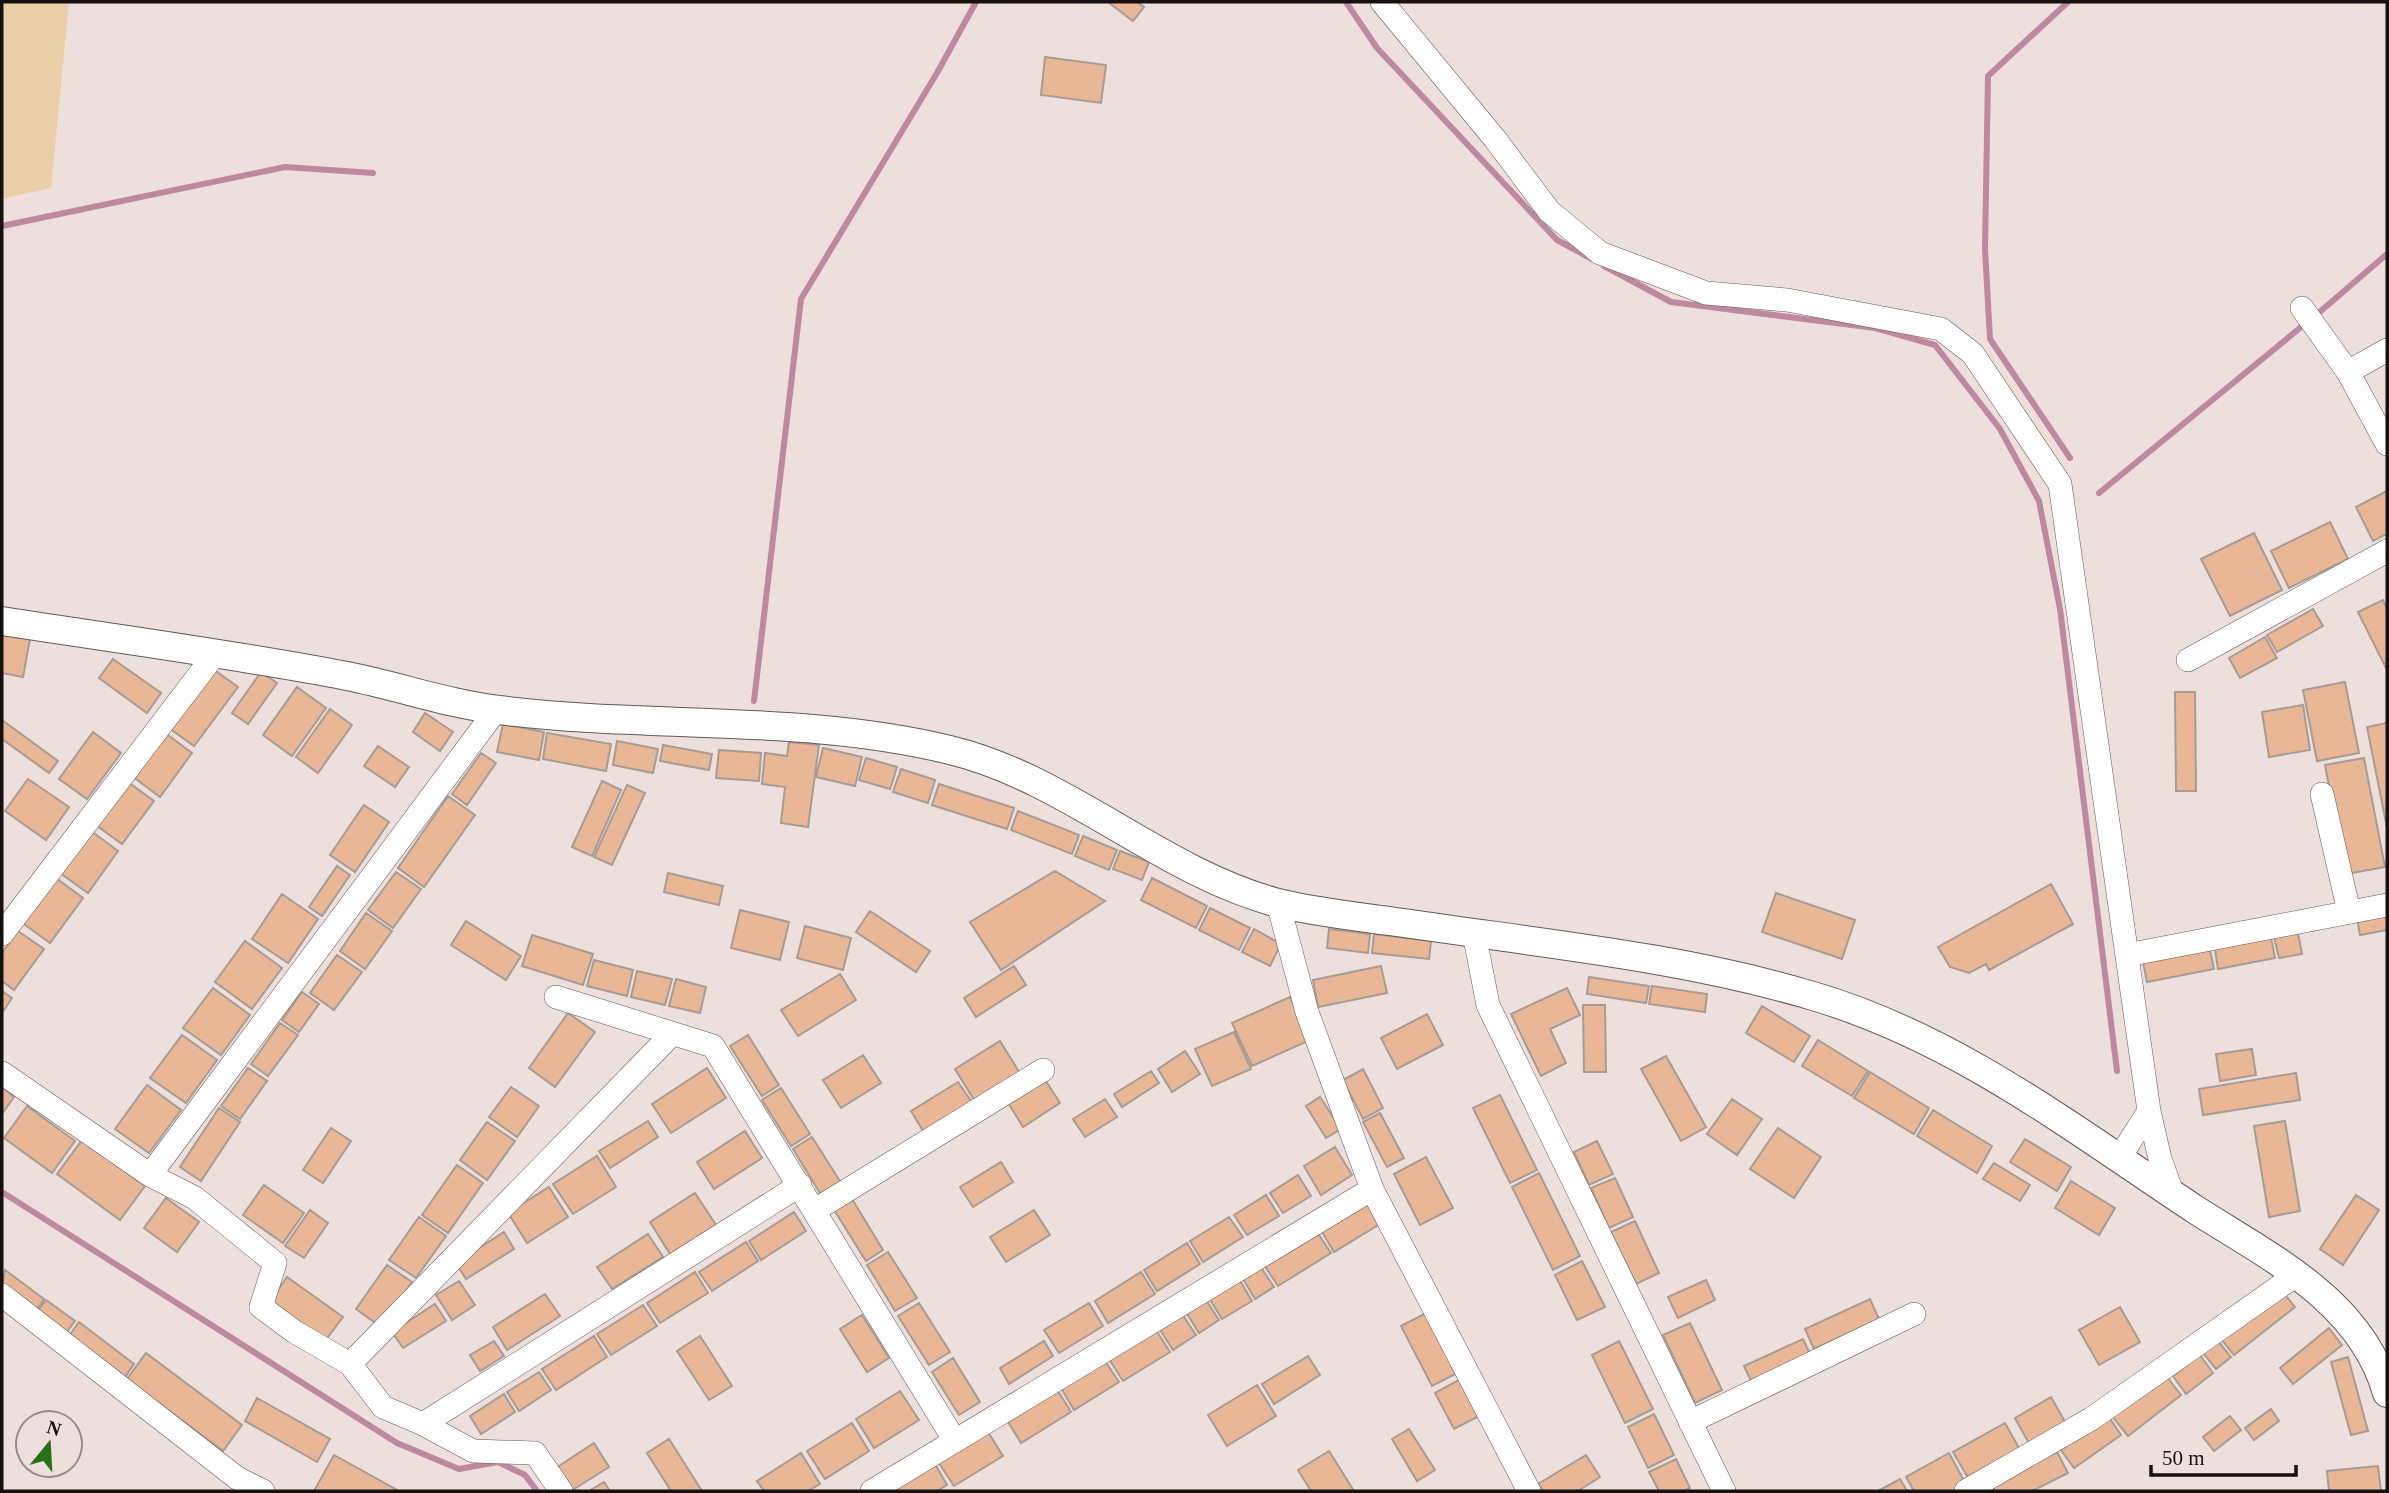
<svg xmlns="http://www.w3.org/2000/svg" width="2389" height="1493" viewBox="0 0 2389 1493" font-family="'Times New Roman',serif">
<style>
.green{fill:#eacfa8}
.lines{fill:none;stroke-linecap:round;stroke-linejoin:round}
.stream{stroke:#be88a0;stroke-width:6}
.building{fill:#e9b796;stroke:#a79c95;stroke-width:2}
.minor-casing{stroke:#655856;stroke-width:24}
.tertiary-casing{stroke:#655856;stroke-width:30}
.minor{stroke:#fff;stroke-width:23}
.tertiary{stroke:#fff;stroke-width:28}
</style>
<rect width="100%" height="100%" fill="#eddfdb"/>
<path class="green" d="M 2,2 L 69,2 L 51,188 L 2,199 Z"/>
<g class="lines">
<path class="stream" d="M 1346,2 L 1377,48 L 1557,240 L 1592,259
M 2068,2 L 1988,76 L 1985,249 L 1990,339 L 2070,458
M 2,226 L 285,167 L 373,173
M 1604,266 L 1671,302 L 1875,328 L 1935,345 L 2000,429 L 2039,501 L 2060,609 L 2117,1071
M 2314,317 L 2387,254
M 2099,493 L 2306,323
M 754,701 L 801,299 L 937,73 L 976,2
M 2,1192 L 397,1443 L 459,1469 L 498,1462 L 525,1475 L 537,1491"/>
</g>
<path class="building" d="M 1108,2 L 1137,2 L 1144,7 L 1133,21 Z
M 1045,57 L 1106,65 L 1101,103 L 1041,95 Z
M 2387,491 L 2387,534 L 2373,541 L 2356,507 Z
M 2330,522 L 2348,559 L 2289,588 L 2271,551 Z
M 2254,533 L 2282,590 L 2230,616 L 2201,559 Z
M 2383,600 L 2387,609 L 2387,670 L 2358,612 Z
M 2313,609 L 2323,626 L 2277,652 L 2267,635 Z
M 2,633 L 30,639 L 23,677 L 2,673 Z
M 2265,637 L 2277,658 L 2240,678 L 2229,658 Z
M 113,659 L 161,693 L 147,713 L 99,678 Z
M 213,669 L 238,687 L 194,746 L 169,728 Z
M 261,672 L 277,683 L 248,724 L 232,713 Z
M 2345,682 L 2359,753 L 2317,761 L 2303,690 Z
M 297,687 L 326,708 L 292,756 L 263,735 Z
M 2175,692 L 2195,692 L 2196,791 L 2176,791 Z
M 2303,705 L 2310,750 L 2269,757 L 2262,712 Z
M 330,709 L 352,725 L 318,773 L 296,757 Z
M 425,713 L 453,732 L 440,751 L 413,732 Z
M 2,720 L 58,761 L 49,773 L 2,739 Z
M 2387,723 L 2387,828 L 2367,727 Z
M 503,724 L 544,732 L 539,760 L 497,752 Z
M 93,732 L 121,753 L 87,799 L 59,779 Z
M 164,732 L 192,753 L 160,797 L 132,776 Z
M 547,733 L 611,744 L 606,771 L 543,759 Z
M 617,741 L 658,749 L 653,773 L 613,765 Z
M 789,742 L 819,745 L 808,827 L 781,823 L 785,787 L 762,784 L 765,753 L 787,756 Z
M 663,745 L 712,754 L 709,770 L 660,761 Z
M 378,746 L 409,767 L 395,787 L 364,766 Z
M 823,748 L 862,757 L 855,786 L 816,777 Z
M 719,750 L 761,753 L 759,781 L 716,778 Z
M 481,753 L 496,763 L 467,805 L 452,794 Z
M 866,758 L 897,767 L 890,789 L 859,780 Z
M 2364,758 L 2385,867 L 2346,874 L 2325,765 Z
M 901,769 L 935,780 L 928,803 L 893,792 Z
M 28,779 L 69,807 L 46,840 L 5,811 Z
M 602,781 L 621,790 L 592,856 L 572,847 Z
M 128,782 L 154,801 L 122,844 L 96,825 Z
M 939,784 L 1014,808 L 1007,829 L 932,805 Z
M 627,785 L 645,793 L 612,865 L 594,857 Z
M 448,796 L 475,815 L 424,887 L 398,868 Z
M 364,805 L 389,822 L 355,872 L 330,855 Z
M 1018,811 L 1079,835 L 1072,854 L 1011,830 Z
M 91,831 L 118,851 L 88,893 L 60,873 Z
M 1083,836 L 1117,850 L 1109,870 L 1075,856 Z
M 1120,851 L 1149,862 L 1142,880 L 1113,869 Z
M 337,866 L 350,875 L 322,916 L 309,907 Z
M 1055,871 L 1105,901 L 1001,970 L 970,922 Z
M 396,872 L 421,889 L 393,928 L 368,910 Z
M 668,873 L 723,886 L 719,905 L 664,892 Z
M 56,878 L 83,898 L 50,943 L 24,924 Z
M 1152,878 L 1207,906 L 1196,928 L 1141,900 Z
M 2051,884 L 2073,924 L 1989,970 L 1986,964 L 1969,973 L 1950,967 L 1938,947 Z
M 1776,893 L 1855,920 L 1842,959 L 1762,932 Z
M 282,894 L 318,919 L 288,963 L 252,939 Z
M 1210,908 L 1250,928 L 1239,950 L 1199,930 Z
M 740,910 L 789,922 L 780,960 L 731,948 Z
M 870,911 L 930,951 L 916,972 L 856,932 Z
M 366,913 L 392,931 L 365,969 L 340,951 Z
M 2387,913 L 2387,930 L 2360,935 L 2357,919 Z
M 466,921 L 521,956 L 506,980 L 451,945 Z
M 805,926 L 851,938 L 843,970 L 797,958 Z
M 1254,929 L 1281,944 L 1270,966 L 1242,952 Z
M 1329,929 L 1370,934 L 1368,953 L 1327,948 Z
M 18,931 L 44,949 L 14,990 L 2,981 L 2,953 Z
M 2298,933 L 2302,954 L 2279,958 L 2274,937 Z
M 1374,934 L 1431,941 L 1429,959 L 1372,953 Z
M 532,935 L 593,954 L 583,985 L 522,966 Z
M 2271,938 L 2275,958 L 2218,969 L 2215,949 Z
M 245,941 L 282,968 L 252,1009 L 215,982 Z
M 2210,950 L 2214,969 L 2147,982 L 2143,962 Z
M 337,955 L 362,972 L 334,1010 L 310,993 Z
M 594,960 L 633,970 L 627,996 L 587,986 Z
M 1014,966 L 1026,985 L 976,1017 L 964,998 Z
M 1381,966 L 1387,993 L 1318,1007 L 1313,980 Z
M 637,971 L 672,979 L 665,1005 L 631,997 Z
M 840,974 L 856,1000 L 798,1036 L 781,1010 Z
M 1589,977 L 1649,986 L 1646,1003 L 1587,994 Z
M 676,979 L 706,987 L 700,1013 L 669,1006 Z
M 1652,986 L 1707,994 L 1705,1012 L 1649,1004 Z
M 213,988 L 250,1015 L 221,1055 L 183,1028 Z
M 1567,988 L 1580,1015 L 1550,1029 L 1566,1063 L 1541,1076 L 1511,1014 Z
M 2,991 L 12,998 L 2,1013 Z
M 302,992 L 319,1004 L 299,1032 L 282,1020 Z
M 1290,997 L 1310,1040 L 1252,1066 L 1232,1023 Z
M 1583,1005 L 1605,1005 L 1606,1072 L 1584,1072 Z
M 1762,1006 L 1810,1036 L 1794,1062 L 1746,1033 Z
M 568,1013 L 595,1032 L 555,1087 L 529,1068 Z
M 1427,1014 L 1443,1045 L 1397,1069 L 1381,1038 Z
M 280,1023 L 298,1035 L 268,1076 L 251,1064 Z
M 1234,1032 L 1251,1069 L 1212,1086 L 1195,1049 Z
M 182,1035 L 217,1060 L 186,1103 L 150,1078 Z
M 748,1035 L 779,1085 L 762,1096 L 730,1046 Z
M 1818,1040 L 1868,1071 L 1852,1096 L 1802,1066 Z
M 1000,1041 L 1021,1075 L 976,1103 L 955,1069 Z
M 2252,1049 L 2256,1075 L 2220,1081 L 2216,1054 Z
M 1185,1051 L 1200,1074 L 1172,1092 L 1158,1069 Z
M 863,1055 L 881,1083 L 841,1108 L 823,1080 Z
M 1666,1056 L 1706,1127 L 1681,1141 L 1641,1069 Z
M 248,1068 L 267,1081 L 240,1119 L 221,1106 Z
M 707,1068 L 726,1098 L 671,1133 L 652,1104 Z
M 1363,1069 L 1383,1108 L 1363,1119 L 1343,1080 Z
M 1151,1071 L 1159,1083 L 1122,1107 L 1114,1094 Z
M 1870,1072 L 1929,1108 L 1914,1134 L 1854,1098 Z
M 2296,1073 L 2300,1100 L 2203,1115 L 2199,1089 Z
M 1042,1075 L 1060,1103 L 1023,1127 L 1005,1098 Z
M 958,1082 L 973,1104 L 925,1134 L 911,1111 Z
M 147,1085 L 181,1110 L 149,1153 L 115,1129 Z
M 2,1087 L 14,1097 L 2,1114 Z
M 511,1087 L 539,1106 L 517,1137 L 489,1117 Z
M 781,1088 L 810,1134 L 791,1146 L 762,1100 Z
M 1500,1095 L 1537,1170 L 1510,1183 L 1473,1108 Z
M 1320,1097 L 1341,1129 L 1326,1138 L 1306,1106 Z
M 1105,1099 L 1117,1117 L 1085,1137 L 1073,1119 Z
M 1732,1099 L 1762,1119 L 1737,1155 L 1707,1134 Z
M 27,1106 L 75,1141 L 52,1173 L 4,1138 Z
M 219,1108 L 240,1122 L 201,1181 L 180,1167 Z
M 1933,1110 L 1992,1146 L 1977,1173 L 1917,1136 Z
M 1380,1113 L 1404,1158 L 1387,1167 L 1363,1122 Z
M 648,1121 L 658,1137 L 610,1168 L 599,1151 Z
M 2285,1121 L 2300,1211 L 2269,1217 L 2254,1126 Z
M 487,1122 L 515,1141 L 487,1180 L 460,1160 Z
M 331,1128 L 351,1141 L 323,1183 L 303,1170 Z
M 1778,1128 L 1821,1157 L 1794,1198 L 1750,1169 Z
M 745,1131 L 762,1158 L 714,1189 L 697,1162 Z
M 812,1137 L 843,1186 L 823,1198 L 793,1149 Z
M 2025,1139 L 2071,1167 L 2057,1191 L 2010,1162 Z
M 82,1140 L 145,1186 L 120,1220 L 57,1174 Z
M 1597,1141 L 1613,1174 L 1589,1185 L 1574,1152 Z
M 1335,1147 L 1352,1175 L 1321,1195 L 1304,1166 Z
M 597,1156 L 616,1187 L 573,1214 L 553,1184 Z
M 1426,1157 L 1453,1208 L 1420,1225 L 1394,1174 Z
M 1001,1162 L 1013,1182 L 973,1207 L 960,1187 Z
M 1994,1163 L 2030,1185 L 2020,1201 L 1983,1179 Z
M 457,1165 L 483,1183 L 448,1233 L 422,1215 Z
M 1539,1173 L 1580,1256 L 1553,1270 L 1512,1187 Z
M 1298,1175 L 1311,1196 L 1283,1213 L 1270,1193 Z
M 1615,1178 L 1633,1217 L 1609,1228 L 1591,1188 Z
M 2071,1181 L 2115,1208 L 2099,1235 L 2055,1208 Z
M 264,1185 L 304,1213 L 283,1243 L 243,1215 Z
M 549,1187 L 568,1217 L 527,1243 L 508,1213 Z
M 695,1193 L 716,1225 L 670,1254 L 650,1222 Z
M 849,1194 L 883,1250 L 866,1261 L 831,1205 Z
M 1266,1195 L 1279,1216 L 1247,1235 L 1234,1215 Z
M 2356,1195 L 2379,1210 L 2343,1265 L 2320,1249 Z
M 166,1198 L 199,1222 L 177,1252 L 144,1228 Z
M 1369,1200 L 1383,1222 L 1334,1252 L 1321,1230 Z
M 310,1210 L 328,1223 L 304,1258 L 285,1246 Z
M 1034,1210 L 1050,1235 L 1006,1262 L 990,1237 Z
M 794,1212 L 806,1231 L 761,1260 L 749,1241 Z
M 419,1217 L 446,1236 L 416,1278 L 389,1260 Z
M 1229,1217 L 1243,1237 L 1203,1262 L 1190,1241 Z
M 1635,1221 L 1659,1273 L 1636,1284 L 1611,1232 Z
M 504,1232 L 514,1249 L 466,1279 L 456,1263 Z
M 1317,1232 L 1331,1253 L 1278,1286 L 1264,1265 Z
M 648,1234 L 663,1257 L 612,1289 L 597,1267 Z
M 746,1242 L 758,1261 L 712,1291 L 699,1272 Z
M 1187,1243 L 1200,1264 L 1157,1291 L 1144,1270 Z
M 888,1252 L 917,1298 L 895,1311 L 867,1265 Z
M 1582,1261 L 1605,1307 L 1577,1320 L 1555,1275 Z
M 387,1265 L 412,1282 L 381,1327 L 356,1309 Z
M 1260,1266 L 1274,1287 L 1255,1299 L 1242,1277 Z
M 5,1270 L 44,1299 L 36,1310 L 2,1285 Z
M 695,1272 L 708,1293 L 660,1323 L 647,1303 Z
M 1141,1272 L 1155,1294 L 1108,1323 L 1095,1301 Z
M 287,1277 L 343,1317 L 324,1342 L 269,1303 Z
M 1239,1279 L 1252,1301 L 1222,1319 L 1209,1298 Z
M 1706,1280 L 1715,1300 L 1678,1318 L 1668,1297 Z
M 459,1281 L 475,1305 L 452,1320 L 436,1295 Z
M 2282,1291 L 2295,1307 L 2234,1355 L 2221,1339 Z
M 545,1294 L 560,1316 L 507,1350 L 493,1327 Z
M 1870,1299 L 1879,1319 L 1814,1349 L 1805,1329 Z
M 46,1300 L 75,1321 L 66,1333 L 37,1311 Z
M 1206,1300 L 1219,1320 L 1199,1333 L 1186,1312 Z
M 919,1303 L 950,1352 L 929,1365 L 898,1316 Z
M 1089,1303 L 1103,1326 L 1059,1353 L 1044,1330 Z
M 435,1304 L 446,1321 L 403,1348 L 392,1332 Z
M 643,1305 L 657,1326 L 611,1355 L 597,1334 Z
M 2120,1307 L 2140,1342 L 2099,1365 L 2079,1330 Z
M 1430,1311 L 1461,1371 L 1432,1386 L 1401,1326 Z
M 1182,1314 L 1196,1335 L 1173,1350 L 1159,1328 Z
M 862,1315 L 889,1358 L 867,1372 L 840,1329 Z
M 79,1322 L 134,1364 L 125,1377 L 69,1336 Z
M 1690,1323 L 1722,1390 L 1695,1403 L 1663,1335 Z
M 2329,1328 L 2342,1345 L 2293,1384 L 2280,1368 Z
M 1156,1330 L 1170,1352 L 1123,1381 L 1109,1359 Z
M 594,1336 L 607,1357 L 556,1390 L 542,1369 Z
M 700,1336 L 732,1386 L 709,1400 L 677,1351 Z
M 1803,1339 L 1810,1354 L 1751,1381 L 1744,1366 Z
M 494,1341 L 504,1356 L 480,1371 L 470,1355 Z
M 1044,1341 L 1053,1356 L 1009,1384 L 1000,1368 Z
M 1619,1341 L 1653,1409 L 1625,1423 L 1592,1355 Z
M 2218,1341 L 2231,1357 L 2216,1369 L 2203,1353 Z
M 146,1353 L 242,1425 L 223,1451 L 127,1379 Z
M 2200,1355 L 2213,1373 L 2186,1394 L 2173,1376 Z
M 1308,1356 L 1320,1375 L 1274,1404 L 1262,1384 Z
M 2348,1357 L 2368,1431 L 2351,1435 L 2331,1362 Z
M 953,1358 L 980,1402 L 959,1415 L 932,1372 Z
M 1105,1361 L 1119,1382 L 1074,1410 L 1061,1388 Z
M 539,1372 L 551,1390 L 519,1411 L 507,1392 Z
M 2164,1373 L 2181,1395 L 2128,1436 L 2111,1415 Z
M 1464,1377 L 1483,1414 L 1454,1429 L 1435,1393 Z
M 1257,1385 L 1276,1416 L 1227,1446 L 1208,1415 Z
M 900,1391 L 919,1420 L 874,1448 L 856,1419 Z
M 1058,1391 L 1071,1412 L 1021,1443 L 1008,1422 Z
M 504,1394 L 515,1412 L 481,1434 L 470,1416 Z
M 2051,1397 L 2068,1427 L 2031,1447 L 2015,1418 Z
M 257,1398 L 330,1439 L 317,1462 L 245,1421 Z
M 2271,1409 L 2279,1421 L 2254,1440 L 2245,1428 Z
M 1654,1414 L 1674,1455 L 1648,1468 L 1628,1427 Z
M 2230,1416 L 2241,1430 L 2214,1451 L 2203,1437 Z
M 2109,1417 L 2121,1435 L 2074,1468 L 2061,1450 Z
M 852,1423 L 869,1451 L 825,1479 L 807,1451 Z
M 2005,1423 L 2023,1455 L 1971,1483 L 1953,1452 Z
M 1409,1429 L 1435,1470 L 1417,1481 L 1392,1439 Z
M 988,1432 L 1003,1456 L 954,1486 L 939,1463 Z
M 669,1439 L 702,1491 L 671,1491 L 647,1453 Z
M 594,1443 L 609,1467 L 571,1491 L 556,1468 Z
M 1329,1451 L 1354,1491 L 1311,1491 L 1298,1470 Z
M 2057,1452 L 2068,1473 L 2032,1491 L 1995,1491 L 1992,1486 Z
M 801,1453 L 820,1484 L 808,1491 L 764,1491 L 757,1481 Z
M 1949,1453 L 1967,1486 L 1958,1491 L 1914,1491 L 1906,1477 Z
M 334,1455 L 399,1491 L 314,1491 Z
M 1586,1455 L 1600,1477 L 1578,1491 L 1543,1491 L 1538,1484 Z
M 1676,1459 L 1690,1488 L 1683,1491 L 1659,1491 L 1649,1472 Z
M 935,1464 L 947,1485 L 937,1491 L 891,1491 Z
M 2378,1466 L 2381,1491 L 2329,1491 L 2327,1471 Z
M 1900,1479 L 1907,1491 L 1878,1491 Z
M 604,1482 L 610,1491 L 589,1491 Z"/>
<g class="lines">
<g class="minor-casing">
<path id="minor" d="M 1382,2 L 1495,139 L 1549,211 L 1600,253 L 1706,293 L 1787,300 L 1941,329 L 1973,354 L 2060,484 L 2149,1111 L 2160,1159 L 2173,1195
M 2302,308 L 2348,372 L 2387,444
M 2348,372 L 2387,350
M 2188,660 L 2387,551
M 2322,794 L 2349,912
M 1278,903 L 1307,1012 L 1372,1189 L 1529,1491
M 1474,933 L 1488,1005 L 1724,1491
M 2,934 L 215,654
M 2127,955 L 2387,905
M 556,997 L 713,1046 L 955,1441
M 2,1073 L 150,1175 L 195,1198 L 275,1263 L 261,1307 L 295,1332 L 350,1364 L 383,1407 L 423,1424 L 473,1451 L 535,1453 L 561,1491
M 2120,1157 L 2149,1111
M 150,1175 L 496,710
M 815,1210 L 1043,1070
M 2,1295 L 237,1478 L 263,1491
M 350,1364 L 671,1035
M 1690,1422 L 1914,1314
M 423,1424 L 800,1185
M 872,1491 L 1372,1189
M 1966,1491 L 2091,1419 L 2296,1275"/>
</g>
<g class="tertiary-casing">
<path id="tertiary" d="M 2,621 C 117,639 233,654 347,676 C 398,686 448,704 499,710 C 648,729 803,714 950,750 C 1069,779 1161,872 1278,903 C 1323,914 1372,918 1418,925 C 1548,944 1687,958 1813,996 C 1956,1038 2073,1129 2196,1210 C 2271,1258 2361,1301 2387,1393"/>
</g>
<use href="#minor" class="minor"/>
<use href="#tertiary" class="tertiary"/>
</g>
<rect width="2389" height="1493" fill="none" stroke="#161110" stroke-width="7"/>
<g transform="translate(49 1444) rotate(18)"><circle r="33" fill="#eddfdb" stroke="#978d8a" stroke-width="2"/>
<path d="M0-5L12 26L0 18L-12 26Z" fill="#287215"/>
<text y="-10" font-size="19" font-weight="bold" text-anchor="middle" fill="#161110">N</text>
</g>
<path d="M2151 1465v10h145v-10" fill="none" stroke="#161110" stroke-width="3.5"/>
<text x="2162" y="1465" font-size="21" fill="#161110" stroke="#eddfdb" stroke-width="5" paint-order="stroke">50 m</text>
</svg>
